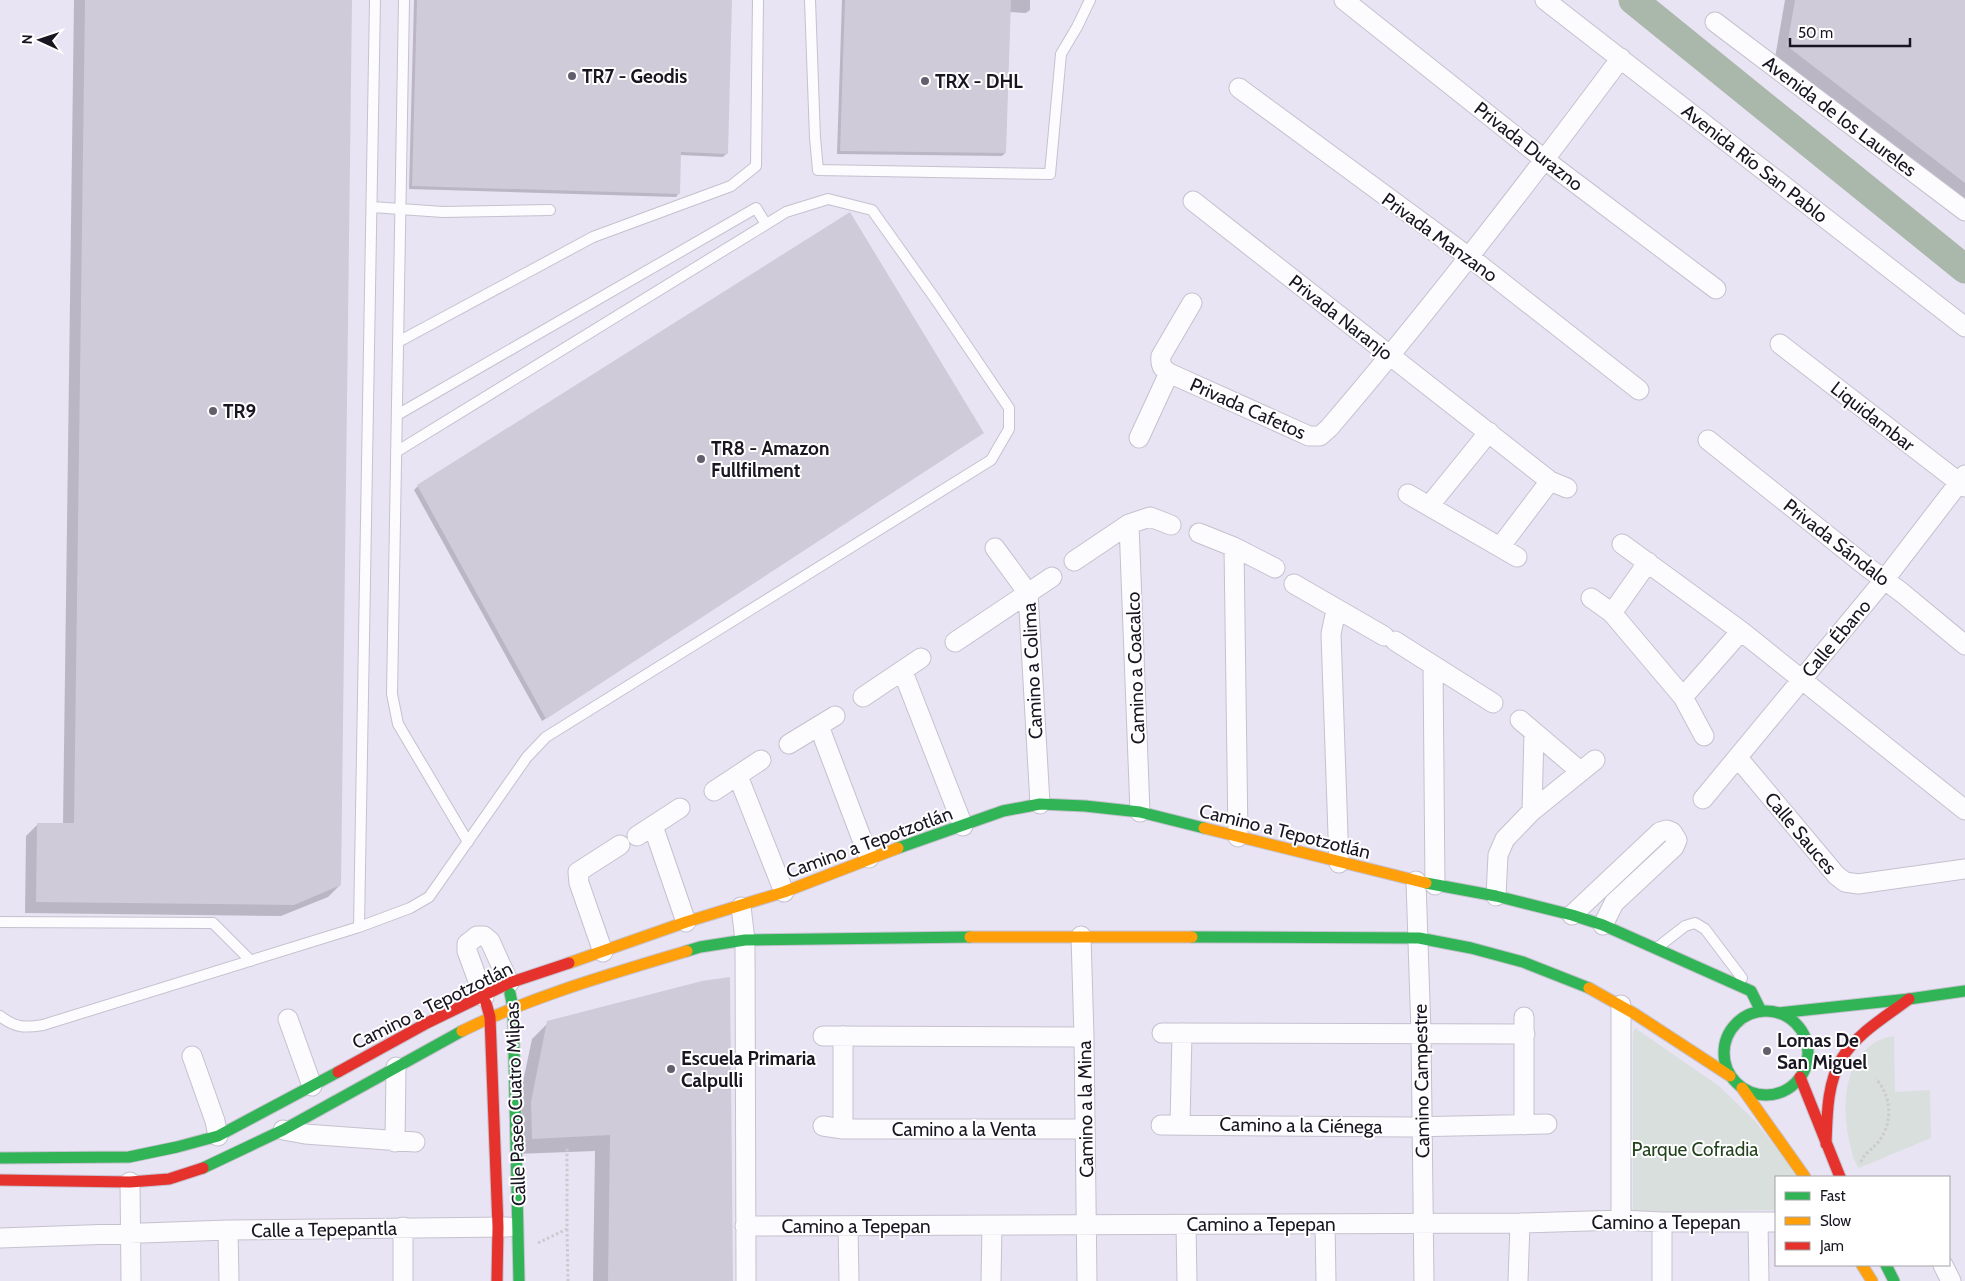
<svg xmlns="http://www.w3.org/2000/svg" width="1965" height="1281" viewBox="0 0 1965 1281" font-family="Cabin,sans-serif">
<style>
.green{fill:#d9dfdc}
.shadow{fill:#0003}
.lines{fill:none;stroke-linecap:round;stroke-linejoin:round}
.river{stroke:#aab7ab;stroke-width:29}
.building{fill:#cfcbd9}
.lane-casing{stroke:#c5c1ce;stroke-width:12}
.street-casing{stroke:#c5c1ce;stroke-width:21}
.fast-casing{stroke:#c5c1ce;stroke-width:13}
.slow-casing{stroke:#c5c1ce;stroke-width:13}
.jam-casing{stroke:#c5c1ce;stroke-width:13}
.path{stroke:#cccad0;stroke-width:3;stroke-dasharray:2.5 2.5;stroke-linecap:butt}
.lane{stroke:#fcfbfd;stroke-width:10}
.street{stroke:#fcfbfd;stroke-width:19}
.fast{stroke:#30b455;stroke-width:11}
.slow{stroke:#ff9f0a;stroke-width:11}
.jam{stroke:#e5322d;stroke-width:11}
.poi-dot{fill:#625e6c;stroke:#fff;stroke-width:2}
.labels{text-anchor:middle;stroke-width:4;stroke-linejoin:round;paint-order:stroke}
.poi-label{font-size:19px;font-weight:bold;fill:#191622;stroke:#fff;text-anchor:start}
.street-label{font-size:19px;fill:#191622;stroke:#fff}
.park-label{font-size:19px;fill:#23431e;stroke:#fff}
</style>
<rect width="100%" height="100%" fill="#e9e4f4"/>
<path class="green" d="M 1635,1028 L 1719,1086 L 1754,1120 L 1799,1177 L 1776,1177 L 1776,1210 L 1633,1212 L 1633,1033 Z
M 1894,1036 L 1895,1092 L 1930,1090 L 1931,1138 L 1859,1168 C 1853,1161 1851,1149 1849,1140 C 1840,1101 1846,1043 1894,1036 Z"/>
<path class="shadow" d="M 74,0 L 351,0 L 340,885 L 328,897 L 281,916 L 25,913 L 26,836 L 38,824 L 63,824 Z
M 414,0 L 731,0 L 727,153 L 723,157 L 680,155 L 679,193 L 676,197 L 409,189 Z
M 842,0 L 1030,0 L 1030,10 L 1026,13 L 1009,12 L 1005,153 L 1002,156 L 837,154 Z
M 1785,0 L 1965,0 L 1965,207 L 1775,58 Z
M 983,433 L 542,721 L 414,490 L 418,486 Z
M 548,1023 L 732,1281 L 593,1281 L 595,1151 L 516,1154 L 515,1119 L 532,1039 Z"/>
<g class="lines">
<path class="river" d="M 1633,0 L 1965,269"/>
</g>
<path class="building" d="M 85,0 L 352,0 L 341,885 L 294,905 L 36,902 L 37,823 L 74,823 Z
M 417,0 L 732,0 L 728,154 L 681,152 L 680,194 L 412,186 Z
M 845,0 L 1011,0 L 1006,153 L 840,151 Z
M 1795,0 L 1965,0 L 1965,183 L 1787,46 Z
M 850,212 L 984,433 L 546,719 L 417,485 Z
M 730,977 L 733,1281 L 608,1281 L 610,1135 L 532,1139 L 531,1102 L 547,1021 L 702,981 Z"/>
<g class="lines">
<g class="lane-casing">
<path id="lane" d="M 404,0 L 392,694 L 398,724 L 468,842
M 810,0 L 815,138 L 818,170 L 1050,174 L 1061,54 L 1077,27 L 1090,0
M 372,207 L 443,212 L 550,210
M 398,342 L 593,237 L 731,186 L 756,166 L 758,0
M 397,415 L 756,208 L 766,224
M 0,922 L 213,923 L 251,961
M 359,927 L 375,0
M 1658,947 L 1685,926 L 1695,923 L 1705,929 L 1742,978
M 0,1016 C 15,1028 25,1028 43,1025 L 359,927 L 410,908 L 429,897 L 527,757 L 546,737 L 991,460 L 1009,429 L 1009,408 L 936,300 L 872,210 L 828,199 L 786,212 L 396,452"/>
</g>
<g class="street-casing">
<path id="street" d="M 1344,0 L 1545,160 L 1716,289
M 1545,0 L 1965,327
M 1715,22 L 1965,211
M 1239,88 L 1481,266 L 1639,390
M 1193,201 L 1550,481 L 1567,488
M 1192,303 L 1161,356 C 1160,365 1162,368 1169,373 L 1309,436 L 1320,436 L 1329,428 C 1431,309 1527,184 1621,58
M 1780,344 L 1965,487
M 1139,438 L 1169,373
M 1708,440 L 1867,567 L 1901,592 L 1965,645
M 1408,494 L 1517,557
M 1429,506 L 1489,432
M 1129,524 L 1140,812
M 1199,533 L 1234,547 L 1275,568
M 1622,544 L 1741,631 L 1965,810
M 1234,547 L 1238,837
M 1500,547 L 1550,481
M 995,548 L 1028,593 L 1040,804
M 1074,561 L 1129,524 L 1150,517 L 1171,525
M 1294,584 L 1384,636
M 1591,598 L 1612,613 L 1683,697 L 1704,736
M 1336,610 L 1331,634 L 1339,863
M 1612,613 L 1648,562
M 1395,641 L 1493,703
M 955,642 L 1052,577
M 1433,665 L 1435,885
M 903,672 L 963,826
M 863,697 L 921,658
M 1683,697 L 1741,631
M 1520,720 L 1580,771
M 819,726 L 869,858
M 789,744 L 835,716
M 1738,758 L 1836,875 L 1845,882 L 1858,884 L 1965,869
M 738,776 L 784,892
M 714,791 L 761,760
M 1703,799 L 1885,579 L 1965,475
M 1532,811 L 1534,733
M 653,826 L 686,922
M 637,836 L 680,808
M 1416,881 L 1421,1033 L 1424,1281
M 1496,896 L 1498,855 L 1505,839 L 1532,811 L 1595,760
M 741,907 L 745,940 L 746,1281
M 1572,915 L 1660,832 L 1667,830 L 1672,832 L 1677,840 L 1674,847 L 1614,903 L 1603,925
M 1081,936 L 1084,1037 L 1087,1281
M 603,952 L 579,883 L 578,872 L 620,845
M 484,997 L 467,951 L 467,944 L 477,936 L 484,936 L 490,941 L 509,983
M 288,1019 L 312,1086
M 1162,1033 L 1525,1034
M 823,1036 L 1084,1037
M 192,1056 L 215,1121 L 218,1136
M 1180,1124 L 1182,1033
M 1161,1125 L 1409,1127 L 1547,1124
M 1524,1125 L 1524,1017
M 823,1126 L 843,1129 L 1085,1129
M 843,1129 L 843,1036
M 283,1130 L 305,1134 L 415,1142
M 395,1142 L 396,1067
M 130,1182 L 131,1281
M 1621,1220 L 1621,1005
M 1662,1222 L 1662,1281
M 1758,1222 L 1759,1281
M 1325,1224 L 1326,1281
M 1186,1225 L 1187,1281
M 745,1226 L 1520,1223 L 1621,1220 L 1662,1222 L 1776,1222
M 848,1227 L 849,1281
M 228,1230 L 229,1281
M 0,1238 L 228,1230 L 508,1227
M 1943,1265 L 1951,1281
M 403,1281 L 403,1227
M 991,1281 L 992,1226
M 1518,1281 L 1520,1223"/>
</g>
<g class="fast-casing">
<path id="fast" d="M 898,848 L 1003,811 L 1040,804 L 1085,806 L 1140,812 L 1204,828
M 1426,883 L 1496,896 L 1572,915 L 1603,925 L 1751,991 L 1761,1011
M 1192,937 L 1419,938 L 1471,948 L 1523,962 L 1589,988
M 687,951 L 700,947 L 745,940 L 970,937
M 510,993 L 513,1008 L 519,1281
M1724 1053a42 42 0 1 1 84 0a42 42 0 1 1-84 0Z
M 1778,1013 L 1909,999 L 1965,991
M 0,1158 L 129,1157 L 177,1147 L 218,1136 L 338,1072
M 203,1168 L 283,1130 L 462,1031
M 1886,1265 L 1894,1281"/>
</g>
<g class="slow-casing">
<path id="slow" d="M 1204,828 L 1426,883
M 970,937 L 1192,937
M 569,963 L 686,922 L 784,892 L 898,848
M 1589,988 L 1635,1014 L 1730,1076
M 462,1031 C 533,996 611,974 687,951
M 1742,1088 L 1805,1177
M 1862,1265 L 1872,1281"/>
</g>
<g class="jam-casing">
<path id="jam" d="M 486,1003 L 490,1017 L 498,1227 L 497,1281
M 338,1072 L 427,1023 L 509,983 L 569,963
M 1800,1077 L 1840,1177
M 1826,1144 C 1827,1115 1827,1083 1842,1058 C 1857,1033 1887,1016 1909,999
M 0,1180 L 130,1182 L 169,1179 L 203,1168"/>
</g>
<path class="path" d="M 1663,1153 L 1664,1160
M 1861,1162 C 1864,1153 1873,1149 1879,1141 C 1893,1123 1892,1096 1876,1079
M 567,1229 L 568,1281
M 538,1243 L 567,1229 L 567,1146"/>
<use href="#lane" class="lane"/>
<use href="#street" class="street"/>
<use href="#fast" class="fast"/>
<use href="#slow" class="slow"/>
<use href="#jam" class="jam"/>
</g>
<g class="poi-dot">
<circle cx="572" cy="76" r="5"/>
<circle cx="925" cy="81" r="5"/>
<circle cx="213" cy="411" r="5"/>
<circle cx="701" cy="459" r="5"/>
<circle cx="1767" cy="1051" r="5"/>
<circle cx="671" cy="1069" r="5"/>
</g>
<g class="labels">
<g class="poi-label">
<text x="582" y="83">TR7 - Geodis</text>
<text x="935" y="88">TRX - DHL</text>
<text x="223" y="418">TR9</text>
<text x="711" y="455">TR8 - Amazon<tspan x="711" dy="22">Fullfilment</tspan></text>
<text x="1777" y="1047">Lomas De<tspan x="1777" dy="22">San Miguel</tspan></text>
<text x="681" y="1065">Escuela Primaria<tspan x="681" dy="22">Calpulli</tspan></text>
</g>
<g class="street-label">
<text transform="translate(1840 116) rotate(37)" y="7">Avenida de los Laureles</text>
<text transform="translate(1529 146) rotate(38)" y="7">Privada Durazno</text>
<text transform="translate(1755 163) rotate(38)" y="7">Avenida Río San Pablo</text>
<text transform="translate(1440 237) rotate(36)" y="7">Privada Manzano</text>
<text transform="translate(1341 317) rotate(38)" y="7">Privada Naranjo</text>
<text transform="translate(1248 408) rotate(24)" y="7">Privada Cafetos</text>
<text transform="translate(1873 416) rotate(38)" y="7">Liquidambar</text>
<text transform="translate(1837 542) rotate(38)" y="7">Privada Sándalo</text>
<text transform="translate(1836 638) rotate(-50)" y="7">Calle Ébano</text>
<text transform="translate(1135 668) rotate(-92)" y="7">Camino a Coacalco</text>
<text transform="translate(1032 671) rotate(-93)" y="7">Camino a Colima</text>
<text transform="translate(1285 831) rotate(14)" y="7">Camino a Tepotzotlán</text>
<text transform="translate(1801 833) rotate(50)" y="7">Calle Sauces</text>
<text transform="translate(869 842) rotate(-20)" y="7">Camino a Tepotzotlán</text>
<text transform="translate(432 1005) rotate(-26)" y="7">Camino a Tepotzotlán</text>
<text transform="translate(1421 1081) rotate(-91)" y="7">Camino Campestre</text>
<text transform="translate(515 1104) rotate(-92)" y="7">Calle Paseo Cuatro Milpas</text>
<text transform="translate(1085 1109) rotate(-91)" y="7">Camino a la Mina</text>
<text transform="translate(1301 1125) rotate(1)" y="7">Camino a la Ciénega</text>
<text x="964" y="1136">Camino a la Venta</text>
<text x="1666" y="1229">Camino a Tepepan</text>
<text x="1261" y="1231">Camino a Tepepan</text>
<text x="856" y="1233">Camino a Tepepan</text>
<text transform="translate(324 1229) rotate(-1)" y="7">Calle a Tepepantla</text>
</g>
<g class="park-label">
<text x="1695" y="1156">Parque Cofradia</text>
</g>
</g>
<rect x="1775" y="1176" width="175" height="90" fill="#ffffff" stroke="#a3a2a7"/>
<rect x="1785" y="1192" width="25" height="8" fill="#30b455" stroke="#a3a2a7"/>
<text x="1820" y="1201" font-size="15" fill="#191622">Fast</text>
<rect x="1785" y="1217" width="25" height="8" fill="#ff9f0a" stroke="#a3a2a7"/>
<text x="1820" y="1226" font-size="15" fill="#191622">Slow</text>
<rect x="1785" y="1242" width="25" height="8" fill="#e5322d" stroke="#a3a2a7"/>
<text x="1820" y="1251" font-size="15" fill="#191622">Jam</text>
<g transform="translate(40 40) rotate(273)" stroke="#ffffff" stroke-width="4" paint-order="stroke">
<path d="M0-4L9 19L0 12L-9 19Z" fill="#191622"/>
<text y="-8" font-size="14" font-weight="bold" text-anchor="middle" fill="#191622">N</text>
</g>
<path d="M1790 38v8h120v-8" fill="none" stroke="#191622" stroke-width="2.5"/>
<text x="1798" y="38" font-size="15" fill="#191622" stroke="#ffffff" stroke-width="4" paint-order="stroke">50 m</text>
</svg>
